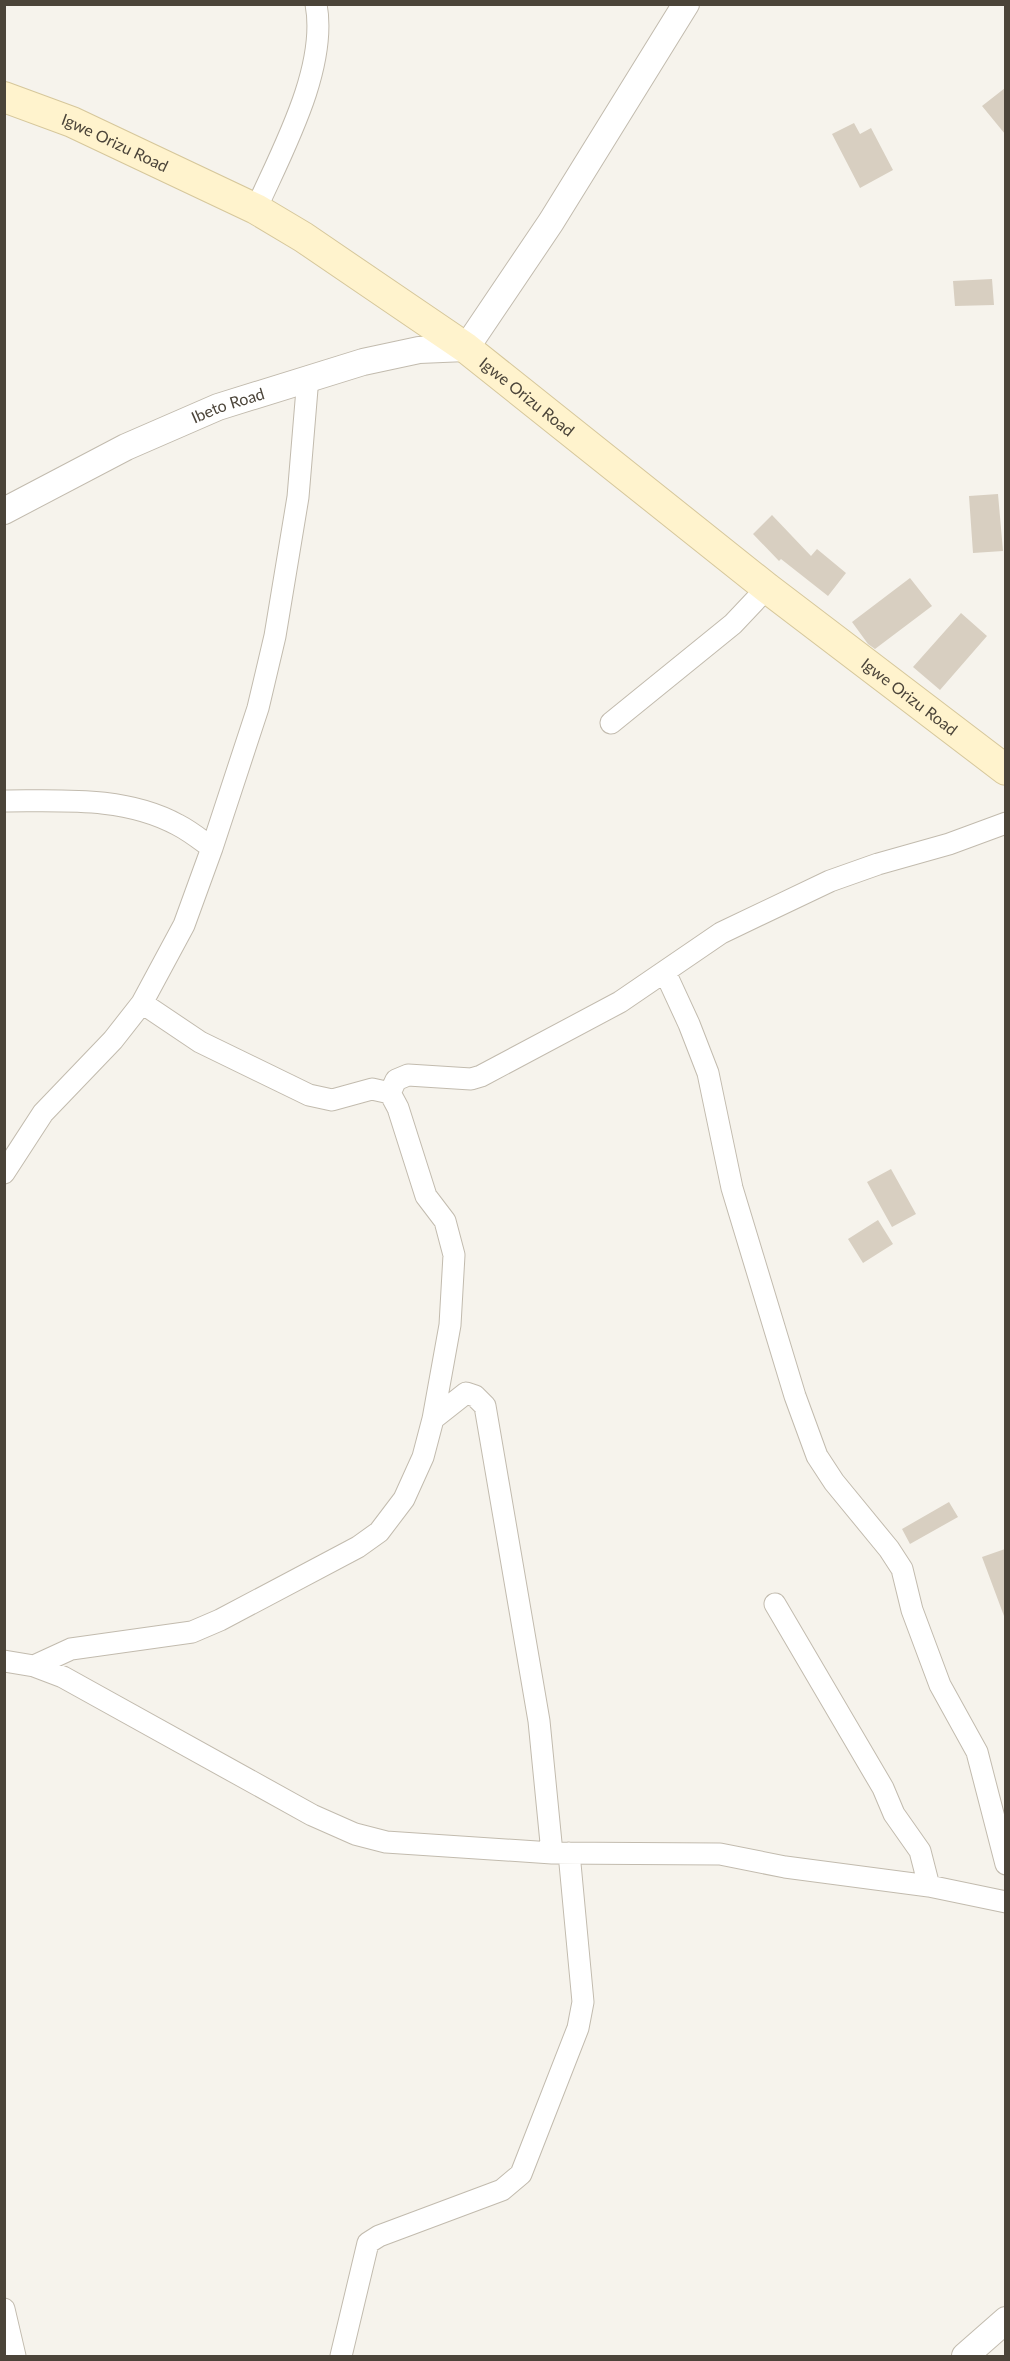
<svg xmlns="http://www.w3.org/2000/svg" width="1010" height="2361" viewBox="0 0 1010 2361" font-family="Lato,sans-serif">
<style>
.building{fill:#d8cfc1}
.lines{fill:none;stroke-linecap:round;stroke-linejoin:round}
.minor-casing{stroke:#c2bbae;stroke-width:23}
.tertiary-casing{stroke:#c2bbae;stroke-width:28}
.secondary-casing{stroke:#d6c79b;stroke-width:32}
.minor{stroke:#fff;stroke-width:21}
.tertiary{stroke:#fff;stroke-width:26}
.secondary{stroke:#fff3cd;stroke-width:30}
.labels{text-anchor:middle;stroke-width:5;stroke-linejoin:round;paint-order:stroke}
.street-label{font-size:16px;fill:#4b4439;stroke:#fff}
</style>
<rect width="100%" height="100%" fill="#f6f3ec"/>
<path class="building" d="M 1005,88 L 1005,134 L 982,106 Z
M 854,123 L 860,134 L 871,128 L 893,170 L 860,188 L 832,134 Z
M 992,279 L 994,305 L 955,306 L 953,281 Z
M 998,494 L 1003,551 L 973,553 L 969,496 Z
M 772,515 L 811,556 L 817,549 L 846,573 L 828,596 L 781,559 L 779,561 L 753,534 Z
M 910,578 L 932,606 L 875,649 L 868,644 L 852,622 Z
M 961,613 L 987,636 L 940,690 L 913,667 Z
M 891,1169 L 916,1214 L 892,1227 L 867,1182 Z
M 878,1220 L 893,1244 L 863,1263 L 848,1239 Z
M 949,1502 L 958,1517 L 910,1544 L 902,1529 Z
M 1005,1549 L 1005,1616 L 1004,1616 L 982,1557 Z"/>
<g class="lines">
<g class="minor-casing">
<path id="minor" d="M 256,209 C 282,151 328,68 316,4
M 611,723 L 733,624 L 767,588
M 4,801 C 62,801 125,796 178,825 C 190,831 201,840 212,848
M 665,972 L 689,1024 L 708,1073 L 732,1188 L 795,1396 L 817,1456 L 834,1482 L 889,1549 L 902,1569 L 912,1610 L 940,1685 L 977,1752 L 1006,1864
M 142,1003 L 200,1042 L 309,1095 L 332,1100 L 372,1089 L 390,1093
M 390,1093 L 396,1080 L 408,1075 L 471,1079 L 481,1076 L 620,1002 L 721,933 L 830,881 L 878,864 L 949,844 L 1006,823
M 4,1173 L 43,1113 L 113,1040 L 142,1003 L 184,925 L 212,848 L 258,708 L 275,636 L 298,497 L 308,377
M 433,1419 L 466,1393 L 475,1396 L 485,1406 L 539,1721 L 552,1853
M 775,1604 L 883,1788 L 894,1814 L 920,1851 L 929,1886
M 4,1661 L 34,1666 L 63,1677 L 312,1815 L 355,1834 L 386,1842 L 552,1853 L 720,1854 L 785,1867 L 929,1886 L 1006,1902
M 34,1666 L 71,1649 L 192,1632 L 220,1620 L 358,1547 L 379,1532 L 404,1499 L 423,1457 L 433,1419 L 450,1325 L 454,1255 L 445,1221 L 426,1196 L 398,1108 L 390,1093
M 4,2309 L 15,2356
M 341,2356 L 368,2243 L 379,2236 L 502,2190 L 521,2174 L 578,2028 L 583,2002 L 569,1853"/>
</g>
<g class="tertiary-casing">
<g id="tertiary">
<path id="s1" d="M 4,511 L 126,447 L 218,407 L 363,362 L 419,350 L 466,348 L 551,222 L 686,4"/>
<path d="M 965,2356 L 1006,2320"/>
</g>
</g>
<g class="secondary-casing">
<g id="secondary">
<path id="s2" d="M 4,97 L 72,122 L 256,209 L 303,237 L 466,348 L 767,588 L 1006,770"/>
</g>
</g>
<use href="#minor" class="minor"/>
<use href="#tertiary" class="tertiary"/>
<use href="#secondary" class="secondary"/>
</g>
<g class="labels">
<g class="street-label">
<text dy="6" stroke="none"><textPath href="#s2" startOffset="120">Igwe Orizu Road</textPath></text>
<text dy="6" stroke="none"><textPath href="#s2" startOffset="606">Igwe Orizu Road</textPath></text>
<text dy="6" stroke="none"><textPath href="#s1" startOffset="248">Ibeto Road</textPath></text>
<text dy="6" stroke="none"><textPath href="#s2" startOffset="1092">Igwe Orizu Road</textPath></text>
</g>
</g>
<rect width="1010" height="2361" fill="none" stroke="#4b4439" stroke-width="12"/>
</svg>
